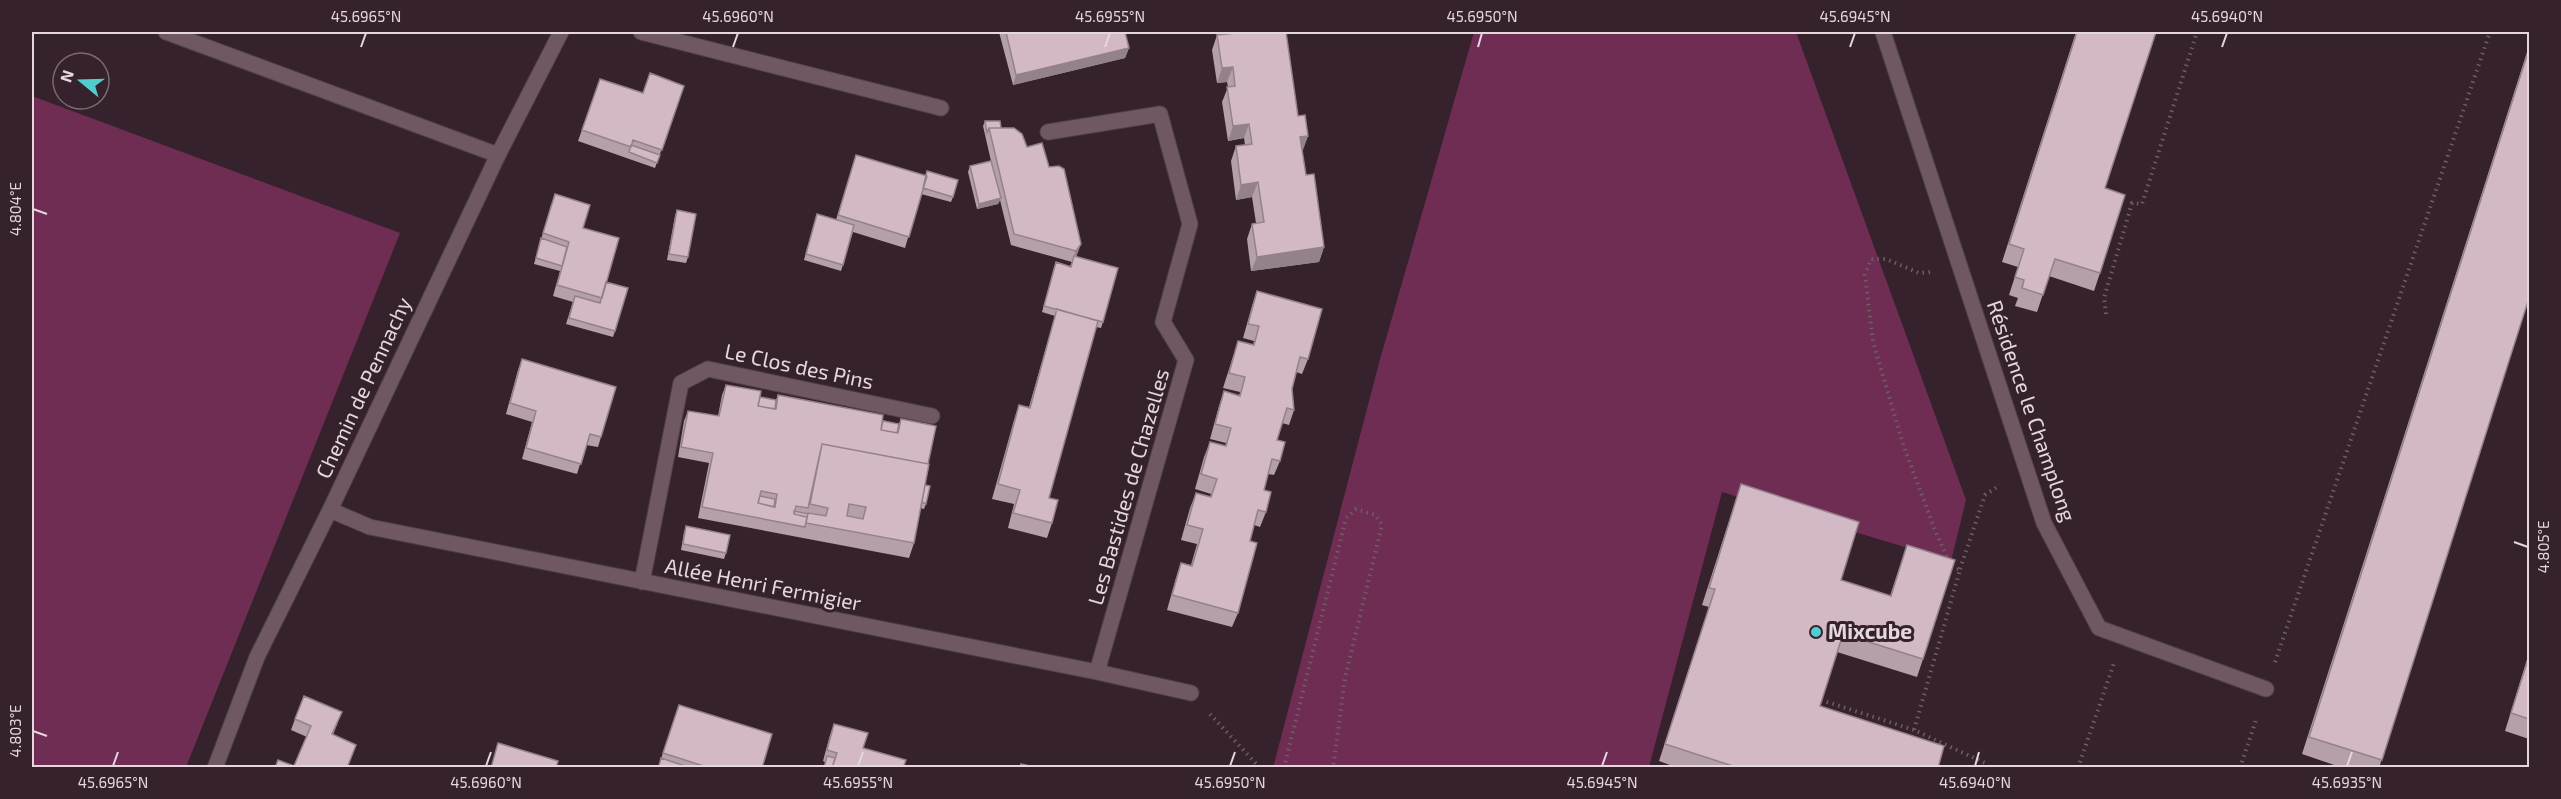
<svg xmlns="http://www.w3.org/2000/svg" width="2561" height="799" viewBox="0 0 2561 799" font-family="'Exo 2',sans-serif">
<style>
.green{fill:#702d54}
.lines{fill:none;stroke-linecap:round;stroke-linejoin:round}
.lane-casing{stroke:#514049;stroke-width:17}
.street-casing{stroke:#514049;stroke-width:17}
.path{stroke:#6f5d66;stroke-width:4;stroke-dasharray:1.5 4.5;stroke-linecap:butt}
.lane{stroke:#6f5864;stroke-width:15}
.street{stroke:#6f5864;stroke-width:15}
.wall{fill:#b59fa9}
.shaded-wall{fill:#94828a}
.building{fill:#d3b9c5;stroke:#94828a;stroke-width:1.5;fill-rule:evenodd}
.ticks{fill:none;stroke:#e5d7de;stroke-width:2}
.poi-dot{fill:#52cdcf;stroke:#36222c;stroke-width:2}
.labels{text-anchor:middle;stroke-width:6;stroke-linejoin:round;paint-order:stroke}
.street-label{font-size:21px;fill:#e5d7de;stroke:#36222c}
.poi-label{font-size:21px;font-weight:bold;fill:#e5d7de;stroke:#36222c;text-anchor:start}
.neatline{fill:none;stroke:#e5d7de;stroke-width:2}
.ticks-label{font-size:15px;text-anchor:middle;fill:#e5d7de}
</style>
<rect width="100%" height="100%" fill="#36222c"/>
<path class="green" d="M 1474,32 L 1796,32 L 1966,500 L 1951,561 L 1722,492 L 1649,767 L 1273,768 L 1379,363 Z
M 32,96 L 400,233 L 186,767 L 32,767 Z"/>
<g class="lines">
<g class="lane-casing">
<path id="lane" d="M 166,32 L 498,155"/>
</g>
<g class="street-casing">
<path id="street" d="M 641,32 L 941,108
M 1883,32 L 2044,523 L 2099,628 L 2266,689
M 1048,132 L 1160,114 L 1190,224 L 1163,322 L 1186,360 L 1097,672
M 330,510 L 370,527 L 1097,672 L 1191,693
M 642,582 L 681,383 L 708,369 L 932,416
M 215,768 L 257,657 L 330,510 L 498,155 L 561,32"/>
</g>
<path class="path" d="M 1930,272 L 1919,273 L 1886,259 L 1871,259 L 1865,275 L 1873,342 L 1904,447 L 1936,533 L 1951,565 L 1960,570 L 1914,730 L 1985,763 L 1987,768
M 2106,314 L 2104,298 L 2132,203 L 2142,204 L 2197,32
M 1960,569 L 1985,495 L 2000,485
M 2275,662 L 2490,32
M 1821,700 L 1914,730
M 1210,714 L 1260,768
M 1284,768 L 1346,518 L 1356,509 L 1375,515 L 1382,525 L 1345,678 L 1333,768
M 2078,768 L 2114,663
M 2240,768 L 2257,717"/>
<use href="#lane" class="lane"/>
<use href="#street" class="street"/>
</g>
<path class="wall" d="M 999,32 L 1125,32 L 1129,48 L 1125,58 L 1013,85 Z
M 2076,32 L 2156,32 L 2105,188 L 2100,273 L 2094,291 L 2049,276 L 2037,312 L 2015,306 L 2018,298 L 2009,295 L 2018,267 L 2002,262 Z
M 1217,35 L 1298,116 L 1308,136 L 1302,151 L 1306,175 L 1324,247 L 1319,262 L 1251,271 L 1247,239 L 1252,224 L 1256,223 L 1252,197 L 1236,200 L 1231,161 L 1236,146 L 1245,145 L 1244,138 L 1228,141 L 1222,102 L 1228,87 L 1227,82 L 1217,83 L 1212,50 Z
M 2529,46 L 2529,298 L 2379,768 L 2343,768 L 2302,754 Z
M 600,79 L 643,93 L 684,86 L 655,168 L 578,141 Z
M 985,121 L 1001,128 L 1027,147 L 1077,255 L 1076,257 L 1103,322 L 1101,328 L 1096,327 L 1049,498 L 1052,523 L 1047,538 L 1008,528 L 1014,504 L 992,499 L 1014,420 L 1019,405 L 1029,407 L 1055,316 L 1042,312 L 1054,268 L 1056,262 L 1070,266 L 1072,262 L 1011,245 L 1000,200 L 998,204 L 977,209 L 968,172 L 970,166 L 991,161 L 983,126 Z
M 856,155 L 953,197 L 951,202 L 921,194 L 905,248 L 853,232 L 841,271 L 804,260 L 815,220 L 836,220 Z
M 551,205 L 583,228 L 606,282 L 615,331 L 613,337 L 566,324 L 573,302 L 553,296 L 560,271 L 534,264 Z
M 677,210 L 688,257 L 686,263 L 667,260 L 675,216 Z
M 1257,291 L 1308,359 L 1302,374 L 1296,372 L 1292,389 L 1294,410 L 1289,425 L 1282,423 L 1277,440 L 1280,461 L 1274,475 L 1268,474 L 1264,490 L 1266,512 L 1260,527 L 1254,525 L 1250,541 L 1238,613 L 1232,627 L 1167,610 L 1176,578 L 1181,563 L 1191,565 L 1197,544 L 1181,540 L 1190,508 L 1196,493 L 1210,497 L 1211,494 L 1195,489 L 1204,457 L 1210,442 L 1225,446 L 1226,443 L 1210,439 L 1219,406 L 1224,391 L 1239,396 L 1240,392 L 1223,388 L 1238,341 L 1253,345 L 1254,341 L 1243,338 L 1252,306 Z
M 522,359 L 601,437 L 598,447 L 586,445 L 577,474 L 522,459 L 532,422 L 506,414 L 518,370 Z
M 726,385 L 760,397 L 776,400 L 778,395 L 899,424 L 901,419 L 928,464 L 925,485 L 926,504 L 924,509 L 920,508 L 914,543 L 909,558 L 698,518 L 709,463 L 678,457 L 684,421 L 688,411 L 718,416 L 722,395 Z
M 1741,484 L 1841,580 L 1890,596 L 1907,545 L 1923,659 L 1917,677 L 1837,652 L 1820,706 L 1938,768 L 1678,768 L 1659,761 L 1709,607 L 1702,605 Z
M 686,526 L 726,553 L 724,559 L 681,550 L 684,532 Z
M 2529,653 L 2529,739 L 2505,731 Z
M 675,716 L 762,768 L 658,768 Z
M 295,719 L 338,722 L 333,735 L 356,745 L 347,768 L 275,768 L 294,766 L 307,737 L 291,730 Z
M 834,724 L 863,748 L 825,762 L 823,761 L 830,735 Z"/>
<path class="shaded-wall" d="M 1129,48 L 1125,58 L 1013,85 L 1016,75 Z
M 1233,67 L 1227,82 L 1217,83 L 1222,68 Z
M 1249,124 L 1244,138 L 1228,141 L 1233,126 Z
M 1308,136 L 1303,150 L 1295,152 L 1300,137 Z
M 1258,182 L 1252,197 L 1236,200 L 1241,185 Z
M 1001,198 L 998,204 L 977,209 L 979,204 Z
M 1081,244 L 1077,255 L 1072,261 L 1076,251 Z
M 1324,247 L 1319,262 L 1251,271 L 1257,257 Z"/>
<path class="building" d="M 1006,32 L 1125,32 L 1129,48 L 1016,75 Z
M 1246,32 L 1286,32 L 1298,116 L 1305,115 L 1308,136 L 1300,137 L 1306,175 L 1314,174 L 1324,247 L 1257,257 L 1252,224 L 1264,222 L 1258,182 L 1241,185 L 1236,146 L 1252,144 L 1249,124 L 1233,126 L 1227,87 L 1235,86 L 1233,67 L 1222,68 L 1217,35 Z
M 2077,32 L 2156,32 L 2105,188 L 2125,195 L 2100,273 L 2055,259 L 2043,295 L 2022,288 L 2024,280 L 2015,277 L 2024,249 L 2009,244 Z
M 2529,49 L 2529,298 L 2382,760 L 2309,737 Z
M 650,73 L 684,86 L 662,150 L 633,140 L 631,147 L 582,130 L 600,79 L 643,93 Z
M 985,121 L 1000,121 L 1001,128 L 989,128 L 987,133 Z
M 989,128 L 1014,128 L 1022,134 L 1027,147 L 1042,143 L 1049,167 L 1059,166 L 1064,169 L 1081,244 L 1076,251 L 1014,234 Z
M 631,145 L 660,155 L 657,163 L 629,152 Z
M 856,155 L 927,176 L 909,237 L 838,215 Z
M 991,161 L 1001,198 L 979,204 L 970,166 Z
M 927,171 L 958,180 L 953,197 L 923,188 Z
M 555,194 L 590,205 L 583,228 L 619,238 L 602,298 L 557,285 L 569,242 L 543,233 Z
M 677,210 L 696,214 L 688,257 L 669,254 Z
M 817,214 L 854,225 L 843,265 L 806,254 Z
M 541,238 L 567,247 L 562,266 L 536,258 Z
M 1074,256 L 1118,268 L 1103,322 L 1044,306 L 1056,262 L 1071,267 Z
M 606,282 L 628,288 L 615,331 L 569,318 L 575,296 L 600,303 Z
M 1257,291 L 1322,309 L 1308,359 L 1300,357 L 1292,389 L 1294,410 L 1287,408 L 1277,440 L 1285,442 L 1280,461 L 1272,459 L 1264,490 L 1271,492 L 1266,512 L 1258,510 L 1250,541 L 1257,543 L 1238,613 L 1172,595 L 1181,563 L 1192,566 L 1203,529 L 1187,525 L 1196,493 L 1211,497 L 1217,479 L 1201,474 L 1210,442 L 1226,446 L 1231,428 L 1215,424 L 1224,391 L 1240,396 L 1245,377 L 1229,373 L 1238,341 L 1254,345 L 1259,326 L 1248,324 Z
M 1057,309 L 1098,321 L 1049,498 L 1058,500 L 1052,523 L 1013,513 L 1020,490 L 998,484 L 1019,405 L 1030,408 Z
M 522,359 L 616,387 L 601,437 L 590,434 L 581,464 L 526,448 L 536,411 L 510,403 Z
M 726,385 L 761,391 L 758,406 L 776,409 L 778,395 L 883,415 L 881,430 L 898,433 L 901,419 L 936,426 L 928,464 L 822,444 L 808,508 L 796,506 L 794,514 L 807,517 L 805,527 L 702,507 L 713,453 L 681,447 L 688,411 L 719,416 ZM 761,491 L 777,494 L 775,507 L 758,503 Z
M 760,397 L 776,400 L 775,409 L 758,406 Z
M 883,421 L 899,424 L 897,433 L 881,430 Z
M 822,444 L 929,464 L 914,543 L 806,523 L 808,513 L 826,516 L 828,508 L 810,504 ZM 849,504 L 866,507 L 863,519 L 847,516 Z
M 1741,484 L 1859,522 L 1841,580 L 1891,596 L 1907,545 L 1955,560 L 1923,659 L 1843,634 L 1820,706 L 1944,746 L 1938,768 L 1739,768 L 1665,744 L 1715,589 L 1709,588 Z
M 925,485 L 930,486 L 926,504 L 922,502 Z
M 760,496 L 775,499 L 774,507 L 758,503 Z
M 794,511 L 808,514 L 807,517 L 794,514 Z
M 686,526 L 730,535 L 726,553 L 683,544 Z
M 2529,656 L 2529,719 L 2511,713 Z
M 304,696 L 342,712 L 332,734 L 356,745 L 347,768 L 275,768 L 278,760 L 294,766 L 311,726 L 295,719 Z
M 679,705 L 772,734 L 762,768 L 710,768 L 663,753 Z
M 834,724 L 868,733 L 863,748 L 906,760 L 903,768 L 832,768 L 837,753 L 827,750 Z
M 498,743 L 558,761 L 556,768 L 491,768 Z
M 827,756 L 835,758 L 832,768 L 824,768 Z
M 661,758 L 691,768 L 665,768 L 659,766 Z
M 1021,764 L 1038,768 L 1020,768 Z"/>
<path class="ticks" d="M 361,47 L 366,33M 733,47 L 738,33M 1105,47 L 1110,33M 1478,47 L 1482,33M 1850,47 L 1855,33M 2222,47 L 2227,33M 33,209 L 47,214M 2514,542 L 2528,547M 33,731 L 47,736M 113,766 L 118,752M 486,766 L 491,752M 858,766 L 863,752M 1230,766 L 1235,752M 1602,766 L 1607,752M 1975,766 L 1979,752M 2347,766 L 2352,752"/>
<circle class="poi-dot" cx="1816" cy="632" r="6"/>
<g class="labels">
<g class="street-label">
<text transform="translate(799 367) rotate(12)" y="7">Le Clos des Pins</text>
<text transform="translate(364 388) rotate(-65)" y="7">Chemin de Pennachy</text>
<text transform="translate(2031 411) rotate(71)" y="7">Résidence le Champlong</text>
<text transform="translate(1129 487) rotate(-74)" y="7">Les Bastides de Chazelles</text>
<text transform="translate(763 585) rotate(11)" y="7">Allée Henri Fermigier</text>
</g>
<g class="poi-label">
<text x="1828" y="639">Mixcube</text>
</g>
</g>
<rect width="2561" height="799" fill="none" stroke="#36222c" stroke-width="66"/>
<g transform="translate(81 81) rotate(289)"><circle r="28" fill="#36222c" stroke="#7c6a73" stroke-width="1.5"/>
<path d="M0-4.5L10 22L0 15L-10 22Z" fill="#52cdcf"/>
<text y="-9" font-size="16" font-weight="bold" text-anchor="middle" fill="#e5d7de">N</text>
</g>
<rect x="33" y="33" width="2495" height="733" class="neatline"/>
<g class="ticks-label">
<text x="366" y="22">45.6965°N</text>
<text x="738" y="22">45.6960°N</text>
<text x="1110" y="22">45.6955°N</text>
<text x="1482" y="22">45.6950°N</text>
<text x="1855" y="22">45.6945°N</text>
<text x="2227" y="22">45.6940°N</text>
<text transform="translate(16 209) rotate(-90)" y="5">4.804°E</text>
<text transform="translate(2544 547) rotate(-90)" y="5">4.805°E</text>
<text transform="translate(16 731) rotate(-90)" y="5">4.803°E</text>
<text x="113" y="788">45.6965°N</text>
<text x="486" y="788">45.6960°N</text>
<text x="858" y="788">45.6955°N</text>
<text x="1230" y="788">45.6950°N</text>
<text x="1602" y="788">45.6945°N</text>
<text x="1975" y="788">45.6940°N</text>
<text x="2347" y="788">45.6935°N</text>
</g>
</svg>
